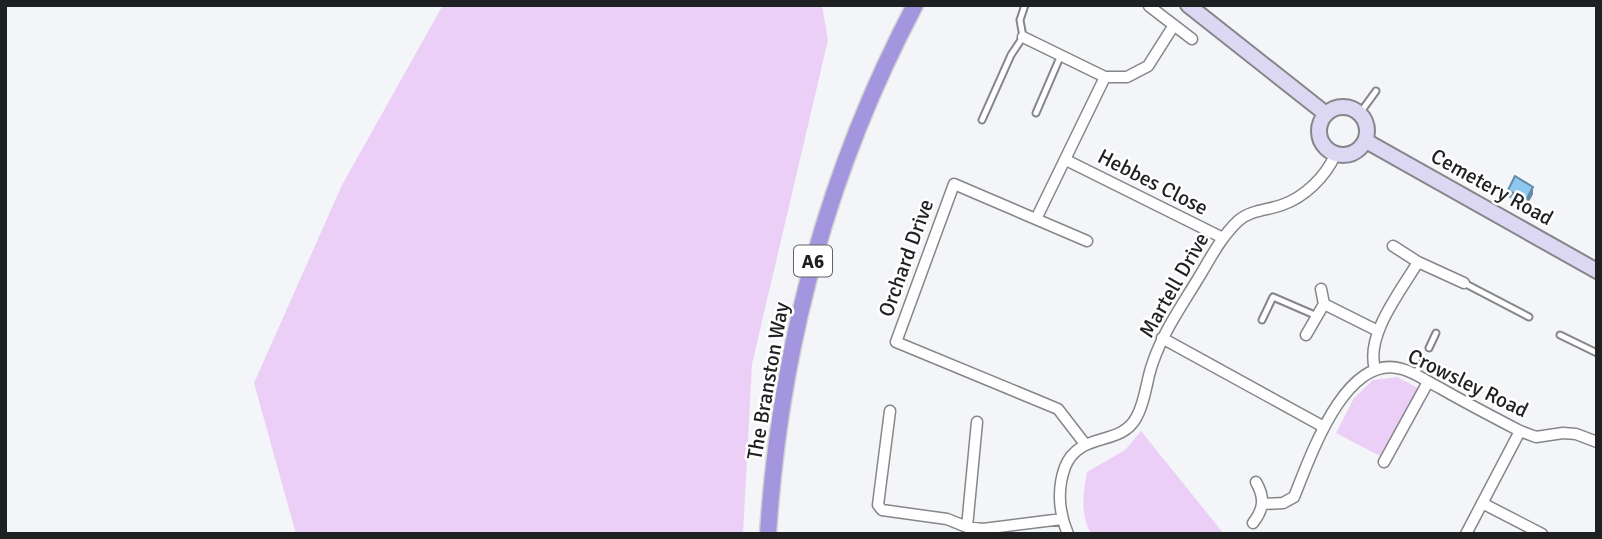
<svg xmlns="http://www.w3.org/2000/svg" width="1602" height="539" viewBox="0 0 1602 539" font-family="Signika,sans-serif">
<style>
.green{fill:#eccff6}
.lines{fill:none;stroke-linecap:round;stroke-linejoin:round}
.service-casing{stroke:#858689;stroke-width:9}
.minor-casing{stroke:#858689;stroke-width:13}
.secondary-casing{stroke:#858689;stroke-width:18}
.trunk-casing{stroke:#d2d2d3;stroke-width:19}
.service{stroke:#fff;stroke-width:5}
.minor{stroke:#fff;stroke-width:10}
.secondary{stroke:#dcd8f3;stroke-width:14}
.trunk{stroke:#a396de;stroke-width:16}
.wall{fill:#79acce}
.shaded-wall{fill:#638ca7}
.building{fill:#8dc8ef;stroke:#638ca7;stroke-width:2}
.labels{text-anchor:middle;stroke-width:5;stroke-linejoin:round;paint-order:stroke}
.shield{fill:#fff;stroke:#626364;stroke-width:2}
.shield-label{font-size:19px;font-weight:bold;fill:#1f2021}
.street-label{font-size:21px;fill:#1f2021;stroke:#fff}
</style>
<rect width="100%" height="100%" fill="#f3f5f8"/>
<path class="green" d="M 443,5 L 822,5 L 828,40 L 752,364 L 743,534 L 296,534 L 254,383 L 342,185 Z
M 1397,377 L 1418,388 L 1382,457 L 1336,433 L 1354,398 L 1373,380 Z
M 1141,431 L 1224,534 L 1091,534 C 1080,514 1083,494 1087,472 L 1125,450 Z"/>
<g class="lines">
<g class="service-casing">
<path id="service" d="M 1036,113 L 1061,55
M 1360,113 L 1376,91
M 982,120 L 1011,55 L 1023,37 L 1020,20 L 1025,5
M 1464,283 L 1529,317
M 1262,320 L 1273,297 L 1317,316
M 1560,335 L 1597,353
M 1429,348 L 1436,333
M 1414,375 L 1422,363"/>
</g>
<g class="minor-casing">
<path id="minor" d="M 1149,6 L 1192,39
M 1023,37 L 1105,77 L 1127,77 L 1148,66 L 1174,25
M 1066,160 L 1223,238
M 1036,219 L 1105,77
M 1418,262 L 1464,283
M 1321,289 L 1324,304
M 1306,335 L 1324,304 L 1378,331
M 1162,338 L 1324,427
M 1375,369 C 1365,335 1401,291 1418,262 L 1393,246
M 890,411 L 878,505 L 882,510 L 947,519 L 967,527 L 983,529 L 1062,519
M 1085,444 L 1058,409 L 896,342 L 954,184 L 1087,241
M 1384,462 L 1428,382
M 1482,503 L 1542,534
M 1263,504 L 1283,503 L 1294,497 C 1310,458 1345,352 1402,369 C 1414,372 1428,382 1440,388 C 1466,403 1493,417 1520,431 L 1536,437 L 1563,433 L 1576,434 L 1597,442
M 1253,523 C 1264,509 1265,498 1256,482
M 967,527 L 977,422
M 1068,534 C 1059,513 1057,489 1065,467 C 1079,431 1120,447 1136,418 C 1146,401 1146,380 1153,362 C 1163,333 1180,308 1196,282 C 1209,261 1220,238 1238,221 C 1250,210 1268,210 1282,205 C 1305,197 1326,176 1335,155
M 1466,534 L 1520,431"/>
</g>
<g class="secondary-casing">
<path id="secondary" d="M 1188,5 L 1326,114
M1319 131a24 24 0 1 1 48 0a24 24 0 1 1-48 0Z
M 1366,141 L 1597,271"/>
</g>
<g class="trunk-casing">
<path id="trunk" d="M 768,534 C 780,346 827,172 915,5"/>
</g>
<use href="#service" class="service"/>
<use href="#minor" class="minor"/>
<use href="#secondary" class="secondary"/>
<use href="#trunk" class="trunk"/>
</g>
<path class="wall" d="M 1508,190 L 1533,194 L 1526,207 L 1508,197 Z"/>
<path class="shaded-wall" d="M 1533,187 L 1533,194 L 1526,207 L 1526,200 Z"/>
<path class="building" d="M 1515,176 L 1533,187 L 1526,200 L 1508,190 Z"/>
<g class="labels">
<rect class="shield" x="794" y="245.5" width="38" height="31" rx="5"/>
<g class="shield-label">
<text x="813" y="268">A6</text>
</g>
<g class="street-label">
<text transform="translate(1153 182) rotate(27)" y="7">Hebbes Close</text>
<text transform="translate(1492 187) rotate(29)" y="7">Cemetery Road</text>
<text transform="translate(906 258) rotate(-70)" y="7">Orchard Drive</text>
<text transform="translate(1174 285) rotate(-60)" y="7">Martell Drive</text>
<text transform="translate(768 381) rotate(-80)" y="7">The Branston Way</text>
<text transform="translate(1468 383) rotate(26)" y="7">Crowsley Road</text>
</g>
</g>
<rect width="1602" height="539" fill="none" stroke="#1f2021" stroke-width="14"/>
</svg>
